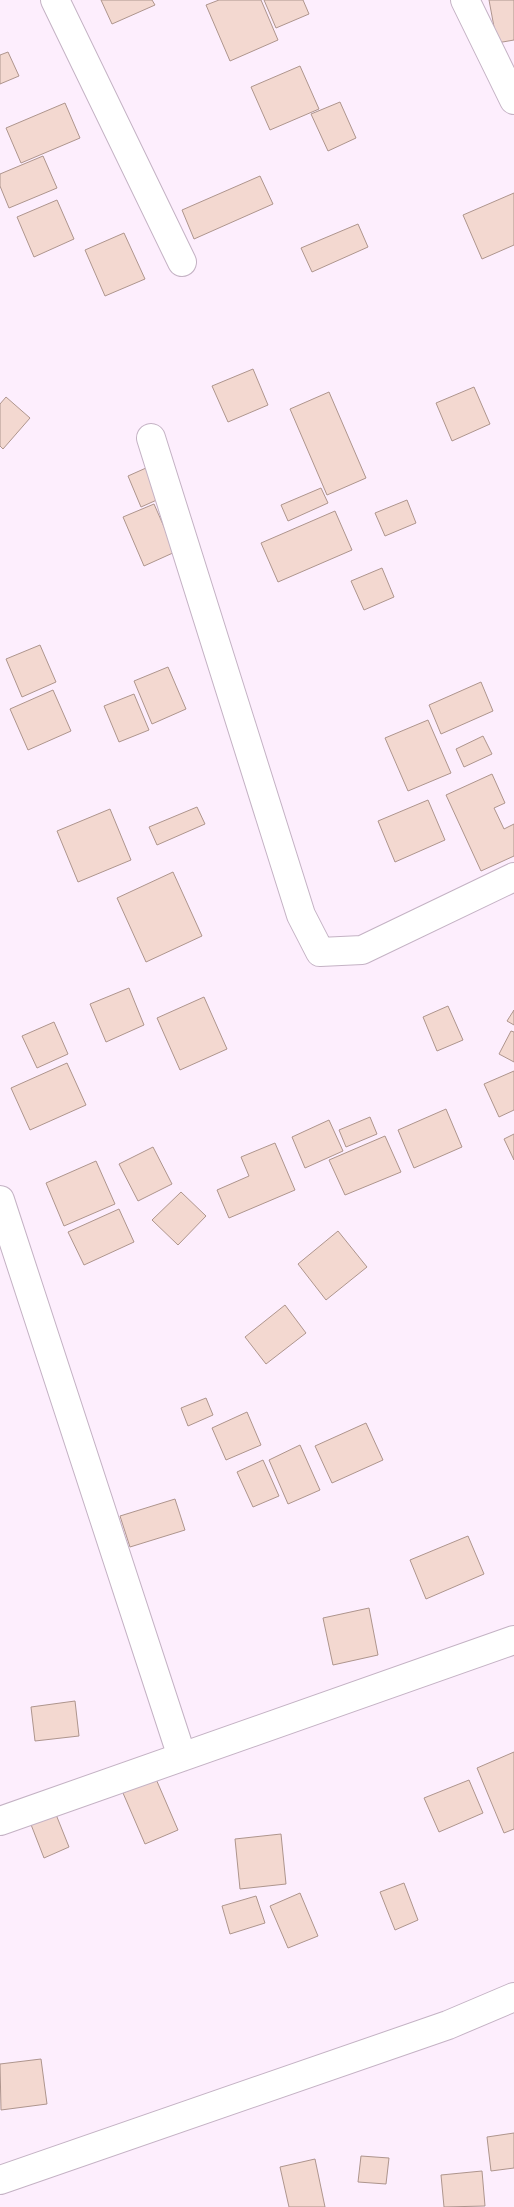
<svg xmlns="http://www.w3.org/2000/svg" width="514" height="2207" viewBox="0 0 514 2207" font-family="'Zilla Slab',serif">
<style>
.building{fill:#f3d8d0;stroke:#ae958d}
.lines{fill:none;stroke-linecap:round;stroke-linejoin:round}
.street-casing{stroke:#c4b2c4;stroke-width:30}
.street{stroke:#fff;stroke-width:28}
</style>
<rect width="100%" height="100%" fill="#fdeefd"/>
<path class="building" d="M 101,0 L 152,0 L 155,5 L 112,24 Z
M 219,0 L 261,0 L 278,40 L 230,61 L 206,5 Z
M 264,0 L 303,0 L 309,14 L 276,28 Z
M 489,0 L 514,0 L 514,40 L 497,43 Z
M 8,52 L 19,76 L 0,84 L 0,55 Z
M 300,66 L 319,109 L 270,130 L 251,87 Z
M 340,102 L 356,138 L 328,151 L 311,114 Z
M 65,103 L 80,138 L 21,163 L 6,128 Z
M 43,156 L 57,188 L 9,208 L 0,186 L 0,174 Z
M 260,176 L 273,204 L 194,239 L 182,210 Z
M 514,193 L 514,245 L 482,259 L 463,215 Z
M 57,200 L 74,239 L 34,257 L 17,217 Z
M 358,224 L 368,247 L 312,272 L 301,248 Z
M 124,233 L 145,279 L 105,296 L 85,250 Z
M 253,369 L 268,405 L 228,422 L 212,386 Z
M 474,387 L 490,424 L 452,441 L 436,403 Z
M 329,392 L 366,478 L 327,495 L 290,409 Z
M 6,397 L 30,418 L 3,449 L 0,446 L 0,404 Z
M 146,468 L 159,499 L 141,507 L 128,476 Z
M 321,488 L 328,503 L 288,521 L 281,505 Z
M 407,500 L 416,523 L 385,536 L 375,513 Z
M 154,504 L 175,552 L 144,566 L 123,517 Z
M 335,511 L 352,550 L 278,582 L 261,543 Z
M 382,568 L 394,597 L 364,610 L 351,581 Z
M 40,645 L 56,682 L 22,697 L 6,659 Z
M 168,667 L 186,709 L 152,724 L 134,681 Z
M 481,682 L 493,711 L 441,734 L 429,705 Z
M 53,690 L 71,731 L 28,750 L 10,709 Z
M 134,694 L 149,730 L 119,742 L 104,706 Z
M 428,720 L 451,773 L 408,791 L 385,738 Z
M 483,736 L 492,754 L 464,767 L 456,749 Z
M 492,774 L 505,803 L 494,808 L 504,829 L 514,824 L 514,856 L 481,871 L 446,795 Z
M 428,800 L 445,840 L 395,862 L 378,821 Z
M 197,807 L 205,824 L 157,845 L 149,827 Z
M 110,809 L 131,860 L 78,882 L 57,831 Z
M 173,872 L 202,936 L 146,962 L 117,898 Z
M 129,988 L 144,1025 L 106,1042 L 90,1004 Z
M 204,997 L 227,1049 L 180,1070 L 157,1018 Z
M 448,1006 L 463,1040 L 437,1051 L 423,1017 Z
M 514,1010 L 514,1025 L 507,1021 Z
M 54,1022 L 68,1054 L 37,1068 L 22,1036 Z
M 511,1031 L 514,1032 L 514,1062 L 499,1054 Z
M 67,1063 L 86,1105 L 30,1130 L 11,1088 Z
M 514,1071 L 514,1110 L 499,1117 L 484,1084 Z
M 446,1109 L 462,1147 L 414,1168 L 398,1130 Z
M 370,1117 L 377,1134 L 346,1147 L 339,1130 Z
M 329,1120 L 343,1151 L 305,1168 L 292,1137 Z
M 514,1134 L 514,1160 L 504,1139 Z
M 385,1136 L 401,1172 L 345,1195 L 329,1160 Z
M 275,1143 L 295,1190 L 229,1218 L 217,1190 L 249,1176 L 241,1157 Z
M 153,1147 L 172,1184 L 138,1201 L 119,1164 Z
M 96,1161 L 115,1204 L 64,1226 L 46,1183 Z
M 181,1192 L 206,1216 L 178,1245 L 152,1220 Z
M 119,1209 L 134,1242 L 84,1265 L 68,1232 Z
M 338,1231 L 367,1267 L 326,1300 L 298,1264 Z
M 285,1305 L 306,1333 L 266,1364 L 245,1337 Z
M 206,1398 L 213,1415 L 188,1426 L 181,1408 Z
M 247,1412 L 261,1445 L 226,1460 L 212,1428 Z
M 366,1423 L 383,1460 L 332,1483 L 315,1446 Z
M 300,1445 L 320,1490 L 288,1504 L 269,1460 Z
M 263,1460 L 279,1496 L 253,1507 L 237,1472 Z
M 175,1499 L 185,1530 L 130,1547 L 120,1516 Z
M 468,1536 L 484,1574 L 426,1599 L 410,1560 Z
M 369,1608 L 378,1655 L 333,1665 L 323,1618 Z
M 75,1701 L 79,1736 L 35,1741 L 31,1707 Z
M 514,1752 L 514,1829 L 504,1833 L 477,1768 Z
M 156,1779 L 178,1830 L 145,1844 L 123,1793 Z
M 469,1780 L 483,1813 L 439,1832 L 424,1798 Z
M 55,1812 L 69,1847 L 44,1858 L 30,1822 Z
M 281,1834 L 286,1884 L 240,1889 L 235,1839 Z
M 404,1883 L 418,1920 L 395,1930 L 380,1892 Z
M 300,1893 L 318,1936 L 288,1948 L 270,1906 Z
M 256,1896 L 265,1923 L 230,1934 L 222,1906 Z
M 41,2059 L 47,2104 L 1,2110 L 0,2064 Z
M 514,2133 L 514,2168 L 491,2171 L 487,2137 Z
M 361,2156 L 389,2158 L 386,2184 L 358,2182 Z
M 315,2159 L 325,2207 L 289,2207 L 280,2167 Z
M 482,2171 L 485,2206 L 444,2207 L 441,2175 Z"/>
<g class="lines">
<g class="street-casing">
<path id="street" d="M 55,0 L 182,262
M 465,0 L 514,100
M 151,438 L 301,915 L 320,952 L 362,950 L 514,877
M 0,1200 L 182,1757
M 0,1821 L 514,1640
M 0,2180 L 448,2025 L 514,1997"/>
</g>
<use href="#street" class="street"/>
</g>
</svg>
